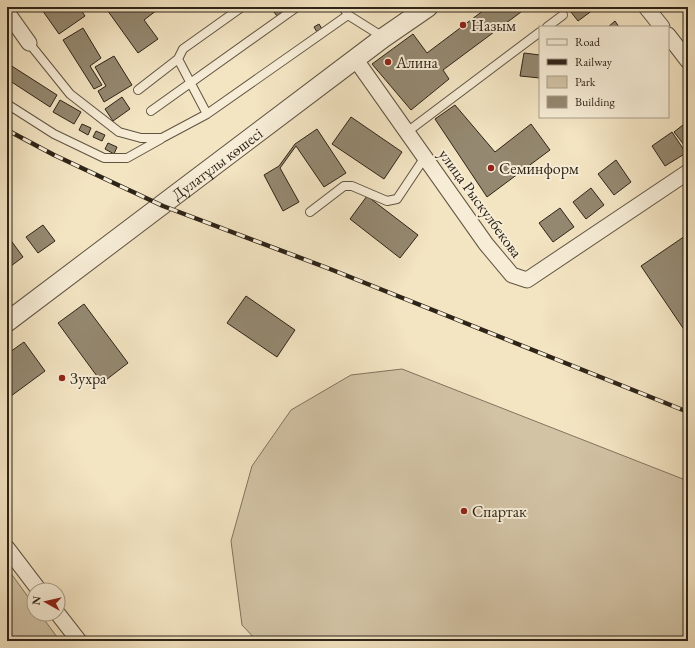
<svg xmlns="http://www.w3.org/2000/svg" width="695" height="648" viewBox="0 0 695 648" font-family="'EB Garamond',serif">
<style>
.green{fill:#d2c3a5;stroke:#80745e}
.building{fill:#948870;stroke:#2e2418}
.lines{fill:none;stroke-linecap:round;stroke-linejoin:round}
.service-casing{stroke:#5f5442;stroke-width:10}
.minor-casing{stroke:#5f5442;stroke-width:17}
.tertiary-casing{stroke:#5f5442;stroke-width:21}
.service{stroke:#f7edd7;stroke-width:8}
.minor{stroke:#f7edd7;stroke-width:15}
.tertiary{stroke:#f7edd7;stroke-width:19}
.rail-casing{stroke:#2e2418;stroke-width:4.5}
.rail{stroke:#f7edd7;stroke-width:3;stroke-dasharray:9;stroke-linecap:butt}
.poi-dot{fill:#8f2418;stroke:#f7edd7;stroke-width:1.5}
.labels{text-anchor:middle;stroke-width:4;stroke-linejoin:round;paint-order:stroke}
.poi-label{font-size:16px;fill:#2e2418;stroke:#f7edd7;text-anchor:start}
.street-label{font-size:16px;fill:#2e2418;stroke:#f7edd7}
</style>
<rect width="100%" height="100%" fill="#f3e4c2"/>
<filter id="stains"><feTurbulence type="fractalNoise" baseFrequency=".005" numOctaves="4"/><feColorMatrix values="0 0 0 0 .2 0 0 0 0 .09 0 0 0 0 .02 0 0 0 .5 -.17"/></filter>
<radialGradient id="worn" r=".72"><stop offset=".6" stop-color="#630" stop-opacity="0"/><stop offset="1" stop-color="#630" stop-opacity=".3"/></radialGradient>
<path class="green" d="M 402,369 L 688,481 L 688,641 L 257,641 L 242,625 L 231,541 L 252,466 L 291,410 L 351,375 Z
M 7,568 L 34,605 L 34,614 L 40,614 L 60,641 L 7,641 Z"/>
<path class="building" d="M 40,7 L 79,7 L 85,16 L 59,34 Z
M 105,7 L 161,7 L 144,20 L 158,39 L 138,53 Z
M 488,7 L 517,7 L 521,12 L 443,70 L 449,79 L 411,110 L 372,64 L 413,34 L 427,53 Z
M 567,7 L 597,7 L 578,21 Z
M 279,8 L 282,13 L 277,16 L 274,12 Z
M 615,21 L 619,27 L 608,27 Z
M 319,24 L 322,29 L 317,32 L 314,27 Z
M 83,28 L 101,58 L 90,66 L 102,85 L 94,89 L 63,40 Z
M 524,53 L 540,55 L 540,78 L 520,76 Z
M 114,56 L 132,85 L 104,102 L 98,91 L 106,86 L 95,67 Z
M 7,63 L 57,95 L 50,107 L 7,79 Z
M 122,97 L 130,109 L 113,121 L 105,109 Z
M 60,100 L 81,112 L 74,124 L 53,112 Z
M 455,105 L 495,152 L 531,124 L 550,150 L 487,197 L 435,119 Z
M 351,117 L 402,152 L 384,179 L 332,144 Z
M 688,121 L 688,150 L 674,132 Z
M 82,124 L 91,128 L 88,135 L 79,130 Z
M 317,129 L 346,173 L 324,187 L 296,146 L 280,168 L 299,202 L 283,211 L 264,175 L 279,166 L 295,144 Z
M 96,131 L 105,135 L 102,141 L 93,137 Z
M 672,132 L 686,153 L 665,166 L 652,146 Z
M 108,143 L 117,147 L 114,154 L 105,149 Z
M 616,160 L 631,182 L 614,195 L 598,174 Z
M 591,188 L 604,205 L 586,219 L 573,202 Z
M 367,196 L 418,235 L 400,258 L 350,219 Z
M 560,208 L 574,227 L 553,242 L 539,223 Z
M 43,225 L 55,241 L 38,253 L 26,237 Z
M 688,234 L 688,329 L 685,331 L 641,266 Z
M 7,235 L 23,257 L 7,269 Z
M 246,296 L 295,330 L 277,357 L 227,323 Z
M 84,304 L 128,363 L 102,383 L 58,323 Z
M 24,342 L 45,371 L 7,399 L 7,354 Z"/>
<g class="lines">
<g class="service-casing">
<path id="service" d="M 343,7 L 348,15 L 383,37
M 547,27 L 563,15
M 29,43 L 70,94 L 119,132 L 141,138 L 162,138 L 207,114 L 348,15
M 138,90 L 178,59
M 7,104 L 54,134 L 104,158 L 127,158 L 161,139
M 151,111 L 297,7
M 207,114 L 178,59 L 183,49 L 242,7
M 407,132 L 540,32
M 310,212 L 344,186 L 352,186 L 387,201 L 397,199 L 425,157"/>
</g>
<g class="minor-casing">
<path id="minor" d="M 646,7 L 662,27
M 7,12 L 29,43
M 668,35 L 688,61
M 356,60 L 486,244 L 512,275 L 527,280 L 688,172
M 7,548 L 39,590
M 58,614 L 79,641"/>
</g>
<g class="tertiary-casing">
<g id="tertiary">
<path id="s1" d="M 7,322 L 383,38 L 428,7"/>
</g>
</g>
<use href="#service" class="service"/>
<use href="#minor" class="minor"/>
<use href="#tertiary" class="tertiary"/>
<g class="rail-casing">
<path id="rail" d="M 7,130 L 54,155 L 163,206 L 330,269 L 688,412"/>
</g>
<use href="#rail" class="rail"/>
</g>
<g class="poi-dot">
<circle cx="463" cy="25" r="4"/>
<circle cx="388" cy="62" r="4"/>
<circle cx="491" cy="168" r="4"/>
<circle cx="62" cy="378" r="4"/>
<circle cx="464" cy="511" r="4"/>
</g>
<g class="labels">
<g class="poi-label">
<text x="471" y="31">Назым</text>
<text x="396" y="68">Алина</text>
<text x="499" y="174">Семинформ</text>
<text x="70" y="384">Зухра</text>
<text x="472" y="517">Спартак</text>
</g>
<g class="street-label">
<text dy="6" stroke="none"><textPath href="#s1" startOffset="263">Дулатұлы көшесі</textPath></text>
<text transform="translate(481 203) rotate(54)" y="6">улица Рыскулбекова</text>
</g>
</g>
<rect width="695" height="648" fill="none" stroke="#f3e4c2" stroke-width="24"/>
<rect x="8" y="8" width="679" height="632" fill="none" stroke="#2e2418" stroke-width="2"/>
<rect x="12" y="12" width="671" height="624" fill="none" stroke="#2e2418"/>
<rect x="539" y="26" width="130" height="92" fill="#f7edd7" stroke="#a79d8b"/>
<rect x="547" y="39" width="20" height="6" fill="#f7edd7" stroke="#a79d8b"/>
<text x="575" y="46" font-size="12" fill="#2e2418">Road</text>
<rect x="547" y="59" width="20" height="6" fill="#2e2418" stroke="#a79d8b"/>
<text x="575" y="66" font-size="12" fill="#2e2418">Railway</text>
<rect x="547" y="76" width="20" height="12" fill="#d2c3a5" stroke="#a79d8b"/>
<text x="575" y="86" font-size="12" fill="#2e2418">Park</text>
<rect x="547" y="96" width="20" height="12" fill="#948870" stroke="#a79d8b"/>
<text x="575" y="106" font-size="12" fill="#2e2418">Building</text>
<g transform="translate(46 602) rotate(278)"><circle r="19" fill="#f7edd7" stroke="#a79d8b"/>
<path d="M0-3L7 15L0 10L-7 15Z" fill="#8f2418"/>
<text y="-6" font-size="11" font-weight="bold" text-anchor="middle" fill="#2e2418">N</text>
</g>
<rect width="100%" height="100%" filter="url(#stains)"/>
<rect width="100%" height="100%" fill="url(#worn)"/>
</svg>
